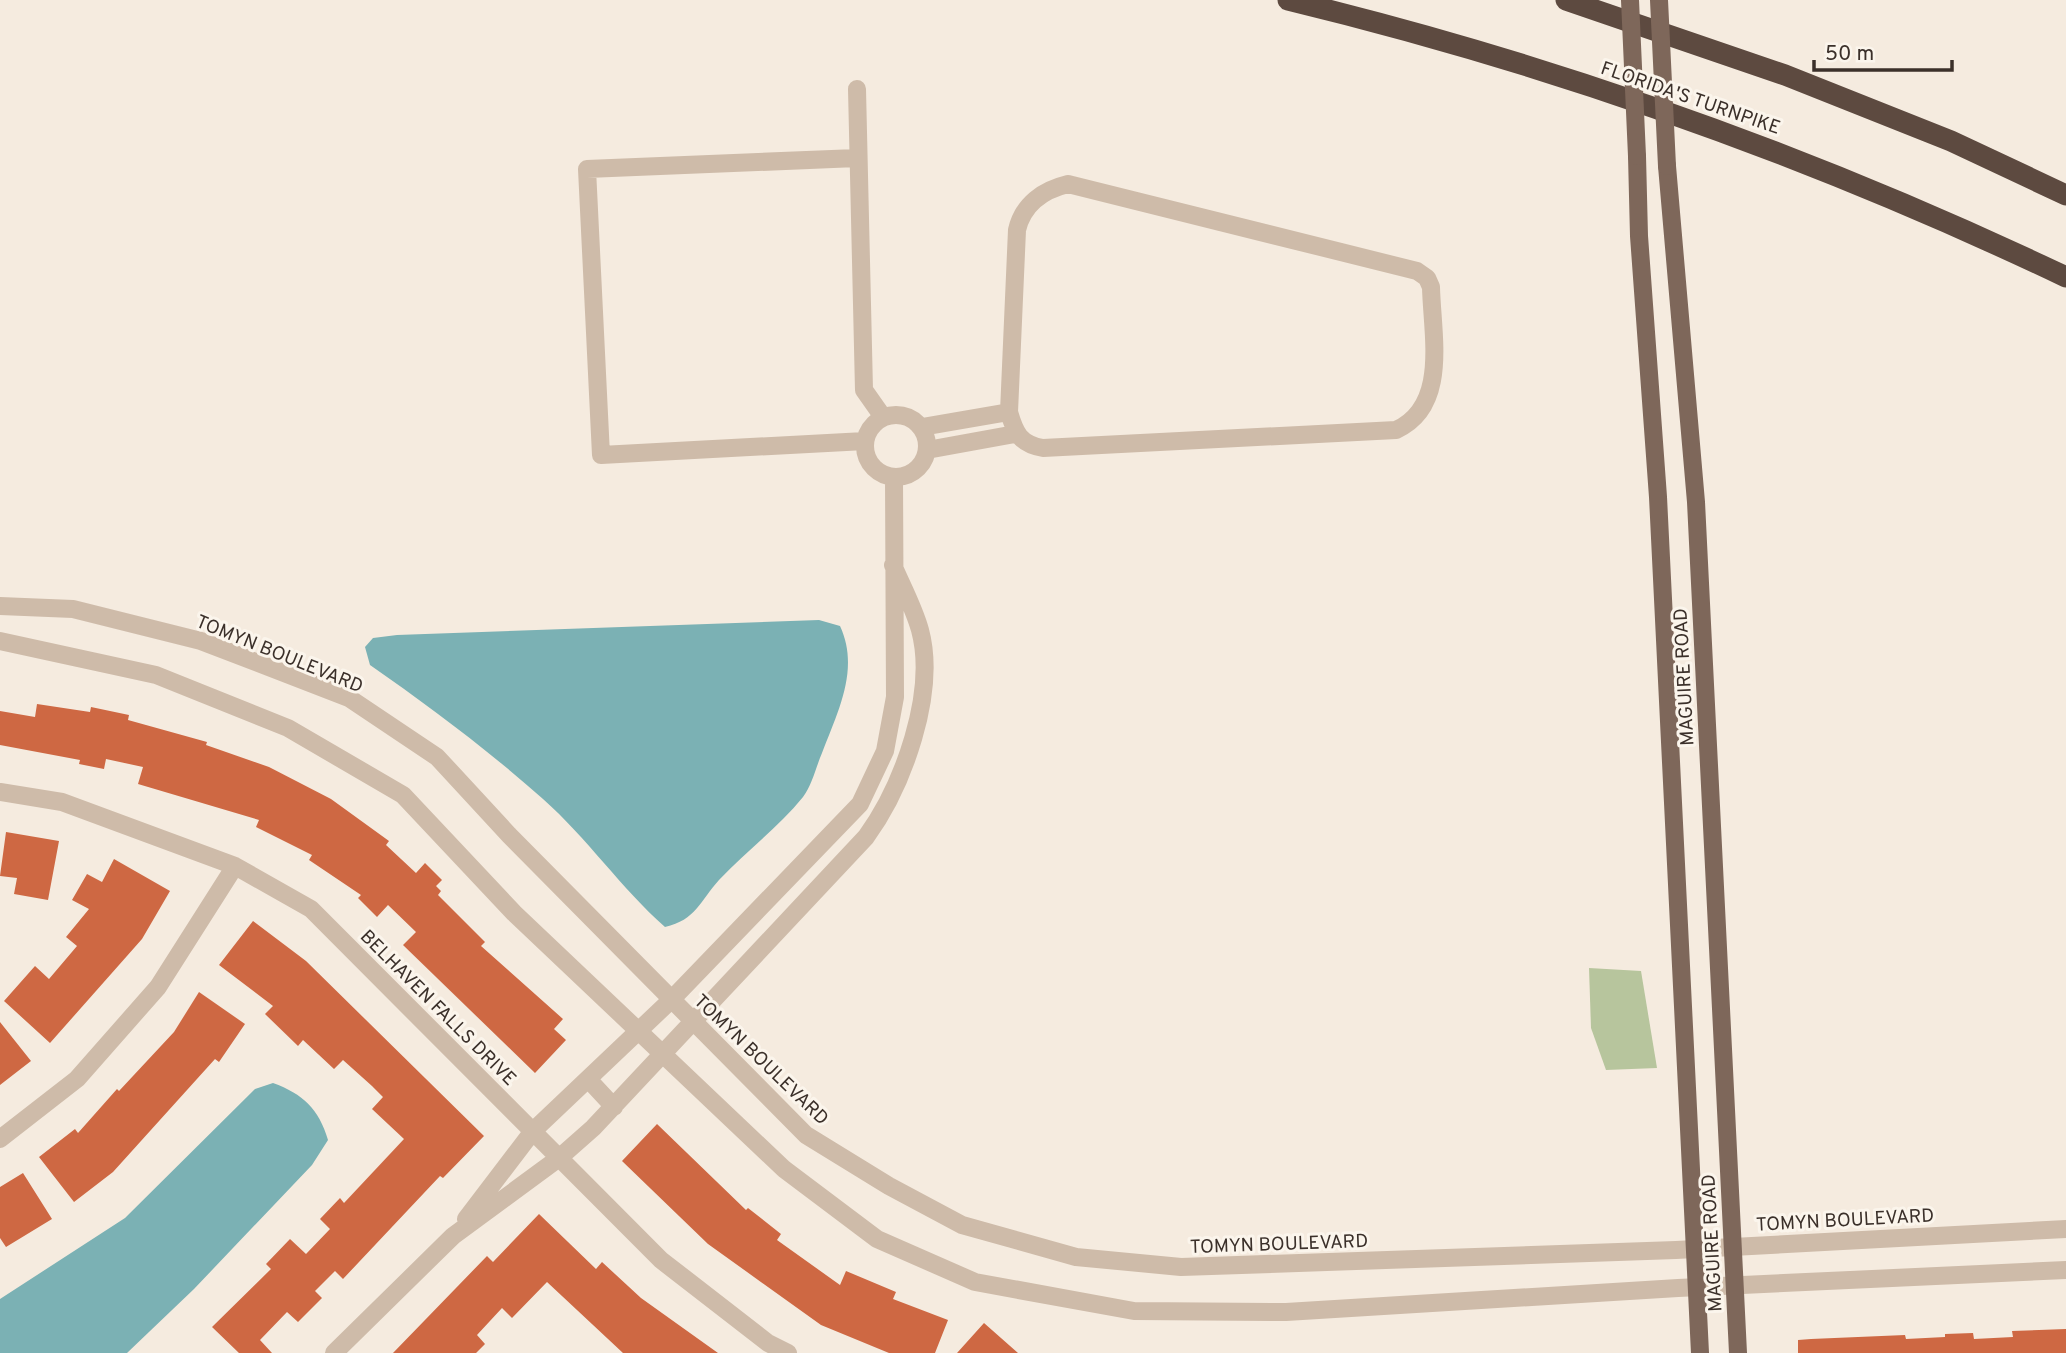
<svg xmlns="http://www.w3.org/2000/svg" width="2066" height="1353" viewBox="0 0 2066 1353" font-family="Overpass,sans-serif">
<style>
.green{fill:#b7c59d}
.water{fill:#7bb1b4}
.building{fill:#ce6843}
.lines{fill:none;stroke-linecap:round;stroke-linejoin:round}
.minor{stroke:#cebba9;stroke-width:18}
.major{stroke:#7e675a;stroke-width:18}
.highway{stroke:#5d4a40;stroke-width:21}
.major-bridge{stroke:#7e675a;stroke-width:18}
.labels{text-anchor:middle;stroke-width:6;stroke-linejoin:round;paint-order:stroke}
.street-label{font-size:19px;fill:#3b302a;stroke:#fbf5ec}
</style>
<rect width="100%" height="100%" fill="#f5ebdf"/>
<path class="green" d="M 1589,968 L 1641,971 L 1657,1068 L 1606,1070 L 1591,1028 Z"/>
<path class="water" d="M 819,620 L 840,626 C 860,669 838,711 822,753 C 816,767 812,785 803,797 C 778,828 746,851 719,880 C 700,901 696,920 665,927 C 621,888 587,838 543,799 C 489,751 429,706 370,665 L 365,647 L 373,638 L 397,635 Z
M 273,1083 C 303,1094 319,1109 328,1140 L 312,1165 L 194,1289 L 127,1353 L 0,1353 L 0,1299 L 125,1218 L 255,1089 Z"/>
<path class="building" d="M 37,704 L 90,712 L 91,707 L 129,715 L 128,720 L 207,742 L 206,745 L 269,767 L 331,799 L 389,841 L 386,845 L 416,873 L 425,863 L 442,880 L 436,886 L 441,891 L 438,895 L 485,942 L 481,946 L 563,1019 L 554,1029 L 566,1040 L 535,1073 L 403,945 L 416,932 L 388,905 L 377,917 L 358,898 L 361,895 L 309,860 L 312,855 L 256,827 L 259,820 L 138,784 L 143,767 L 106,759 L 104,769 L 79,764 L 80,760 L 0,745 L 0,711 L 35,717 Z
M 6,832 L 59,841 L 48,900 L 14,894 L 17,878 L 0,876 Z
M 114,859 L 170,891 L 142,939 L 50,1043 L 4,1001 L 35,966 L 49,979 L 77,946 L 66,937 L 89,909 L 72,900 L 87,874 L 102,882 Z
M 253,921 L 306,961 L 484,1136 L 443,1178 L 440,1176 L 343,1279 L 335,1271 L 315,1291 L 322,1298 L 298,1322 L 287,1312 L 260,1340 L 272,1353 L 239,1353 L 212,1327 L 271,1269 L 266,1264 L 290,1239 L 306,1254 L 330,1229 L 320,1219 L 340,1198 L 344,1203 L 404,1139 L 372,1109 L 383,1097 L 372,1086 L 343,1060 L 334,1069 L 303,1040 L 298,1046 L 265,1014 L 273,1006 L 219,965 Z
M 199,992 L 245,1024 L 219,1062 L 215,1059 L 113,1172 L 74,1202 L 39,1157 L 75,1129 L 78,1133 L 117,1089 L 119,1091 L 174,1032 Z
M 0,1022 L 31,1061 L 0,1085 Z
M 657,1124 L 746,1210 L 748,1208 L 781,1234 L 777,1240 L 840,1285 L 846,1271 L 896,1292 L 893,1299 L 948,1320 L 935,1353 L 889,1353 L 821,1325 L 708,1244 L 622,1161 Z
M 23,1173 L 52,1219 L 6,1247 L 0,1238 L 0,1187 Z
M 539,1214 L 596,1269 L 602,1262 L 641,1298 L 718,1353 L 623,1353 L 547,1282 L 512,1318 L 502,1308 L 477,1335 L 485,1344 L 476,1353 L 393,1353 L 487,1256 L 493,1262 Z
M 984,1323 L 1018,1353 L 957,1353 Z
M 2066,1329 L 2066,1353 L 1798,1353 L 1798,1340 L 1811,1339 L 1905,1335 L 1906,1339 L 1945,1337 L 1945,1334 L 1973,1333 L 1974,1339 L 2013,1337 L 2012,1331 Z"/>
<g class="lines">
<path class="minor" d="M 857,89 L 864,390 L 883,417
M 857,158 L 587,169 L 601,455 L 865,441
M 1068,184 L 1417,271 L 1427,278 L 1431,287 C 1432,335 1449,406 1396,430 L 1043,448 C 1020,444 1015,433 1009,412 L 1017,230 C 1023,204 1043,190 1068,184 Z
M865 446a31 31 0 1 1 62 0a31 31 0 1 1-62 0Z
M 922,427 L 1009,412
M 927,450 L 1015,434
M 0,606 L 73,609 L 201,641 L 349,698 L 437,757 L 509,835 L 806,1135 L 889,1186 L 962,1225 L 1076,1257 L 1181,1267 L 1676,1250 L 2066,1229
M 0,641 L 156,675 L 288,728 L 403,795 L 514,913 L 784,1169 L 877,1239 L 975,1282 L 1134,1311 L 1286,1312 L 1678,1288 L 2066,1270
M 0,792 L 62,802 L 235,866 L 311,909 L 661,1260 L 768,1343 L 788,1353
M 588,1079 L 614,1107
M 0,1139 L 77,1079 L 158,987 L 235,866
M 466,1219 L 533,1131 L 671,1000 L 860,804 L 885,751 L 895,697 L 894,478
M 334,1353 L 453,1236 L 559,1158 L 593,1128 L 866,837 C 903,786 937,693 920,630 C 914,608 902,586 893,565"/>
<path class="major" d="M 1637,156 L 1639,236 L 1658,497 L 1700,1353
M 1667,166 L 1696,502 L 1738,1353"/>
<path class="highway" d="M 1288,0 C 1557,65 1816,158 2066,277
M 1566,0 L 1785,75 L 1951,141 L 2066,195"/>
<path class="major-bridge" d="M 1630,0 L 1637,156
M 1659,0 L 1667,166"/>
</g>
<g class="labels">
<g class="street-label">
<text transform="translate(1691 97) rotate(19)" y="7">FLORIDA'S TURNPIKE</text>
<text transform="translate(280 653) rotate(22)" y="7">TOMYN BOULEVARD</text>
<text transform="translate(1683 677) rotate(-93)" y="7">MAGUIRE ROAD</text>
<text transform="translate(439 1007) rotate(45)" y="7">BELHAVEN FALLS DRIVE</text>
<text transform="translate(762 1059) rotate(44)" y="7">TOMYN BOULEVARD</text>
<text transform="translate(1845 1219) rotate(-3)" y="7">TOMYN BOULEVARD</text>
<text transform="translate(1279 1243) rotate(-2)" y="7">TOMYN BOULEVARD</text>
<text transform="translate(1711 1243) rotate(-93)" y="7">MAGUIRE ROAD</text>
</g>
</g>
<path d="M1814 60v10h138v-10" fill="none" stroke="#3b302a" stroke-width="3.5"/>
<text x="1825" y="60" font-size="21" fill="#3b302a" stroke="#fbf5ec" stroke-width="5" paint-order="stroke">50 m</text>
</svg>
